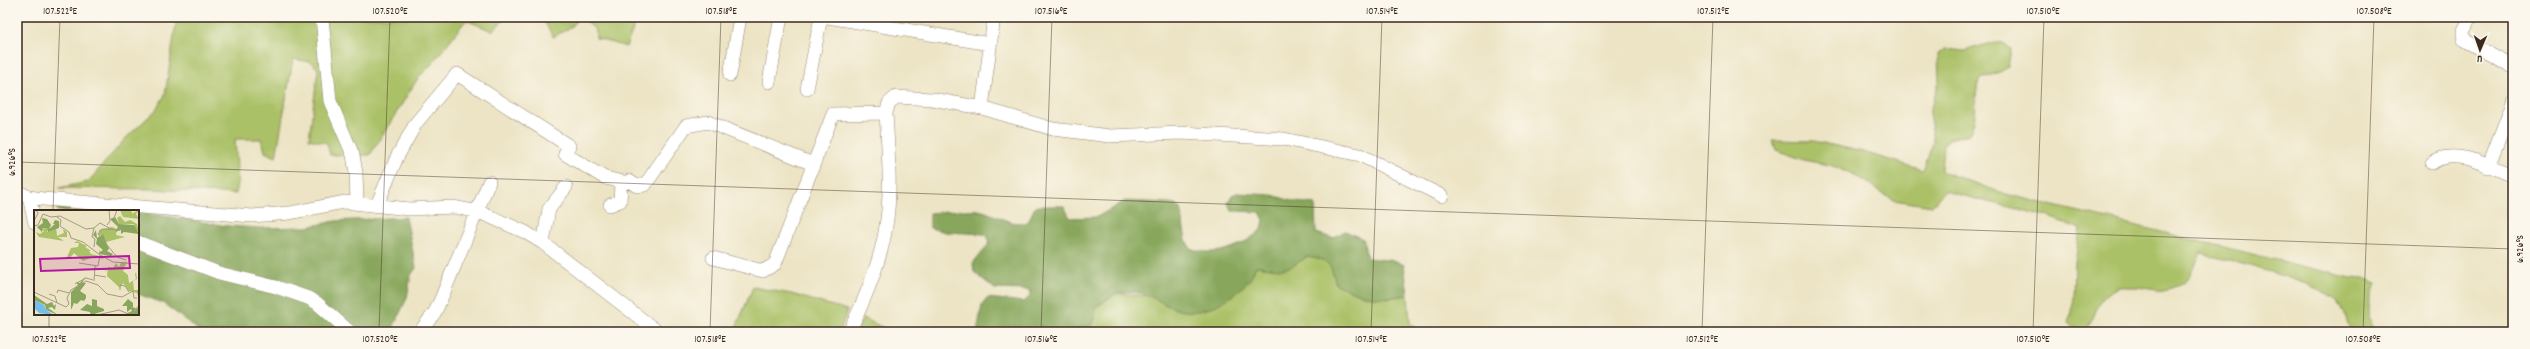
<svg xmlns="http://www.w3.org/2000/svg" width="2530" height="349" viewBox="0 0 2530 349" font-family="Dekko,sans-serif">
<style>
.green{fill:#abc167;stroke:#737642}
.forest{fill:#88a75c;stroke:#62683d}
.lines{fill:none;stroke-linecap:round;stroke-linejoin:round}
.minor-casing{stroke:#948771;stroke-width:14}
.minor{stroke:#fff;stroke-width:13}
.ticks{fill:none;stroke:#3b2a1e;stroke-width:1;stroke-opacity:0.45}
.inset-road{fill:none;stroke:#a59a82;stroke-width:1}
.view{fill:#b5179e;fill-opacity:0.15;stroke:#b5179e;stroke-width:2}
.inset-edge{fill:none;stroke:#3b2a1e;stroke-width:2}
.neatline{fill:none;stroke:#3b2a1e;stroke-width:1.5}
.ticks-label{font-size:10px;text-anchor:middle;fill:#3b2a1e}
</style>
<rect width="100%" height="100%" fill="#fbf7ec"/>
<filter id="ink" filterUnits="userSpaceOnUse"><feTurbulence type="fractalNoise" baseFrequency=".025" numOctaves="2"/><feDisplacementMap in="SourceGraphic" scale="8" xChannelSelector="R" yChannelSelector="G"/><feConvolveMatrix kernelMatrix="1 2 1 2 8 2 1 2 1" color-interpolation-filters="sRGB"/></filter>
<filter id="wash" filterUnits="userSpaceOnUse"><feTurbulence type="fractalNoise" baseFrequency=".012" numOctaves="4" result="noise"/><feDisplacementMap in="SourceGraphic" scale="16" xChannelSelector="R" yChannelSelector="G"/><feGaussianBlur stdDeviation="0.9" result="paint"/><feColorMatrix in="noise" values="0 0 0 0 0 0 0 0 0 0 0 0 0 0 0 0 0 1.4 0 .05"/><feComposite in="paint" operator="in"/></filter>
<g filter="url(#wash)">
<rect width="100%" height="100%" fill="#ece4c4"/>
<path class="green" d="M 177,17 L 507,17 L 492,31 L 466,20 L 431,65 L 418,78 L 370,155 L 330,155 L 327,143 L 309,139 L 318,69 L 311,62 L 293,59 L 276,157 L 265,152 L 262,139 L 235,139 L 238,183 L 236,194 L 150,189 L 59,188 L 88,182 L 126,138 L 155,111 L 165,95 Z
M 542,17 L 579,17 L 571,27 L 553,37 Z
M 581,17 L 632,17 L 633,29 L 626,47 L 596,38 L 596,30 Z
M 1994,42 L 2003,43 L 2011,49 L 2008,67 L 2000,72 L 1980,79 C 1972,97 1980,117 1969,134 L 1949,139 L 1943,145 L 1941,171 L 2005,194 L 2351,278 L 2367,279 L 2377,283 C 2369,298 2365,316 2375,332 L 2351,332 C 2347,323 2345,311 2339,303 C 2327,284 2226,260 2201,253 C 2194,268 2187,287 2168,290 C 2156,292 2143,286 2131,287 C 2126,287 2120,286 2116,288 C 2090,303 2100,317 2084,330 L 2075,329 L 2068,323 L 2074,299 L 2075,262 L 2080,229 L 2046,216 L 1944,191 L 1932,206 L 1894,200 L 1877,191 L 1870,183 L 1833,166 L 1804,160 L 1777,150 L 1772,140 L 1814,141 L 1863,152 L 1923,170 L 1934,140 L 1929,114 L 1939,82 L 1938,54 L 1945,49 L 1964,51 Z
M 1306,257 L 1325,260 L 1331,266 L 1336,284 L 1388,298 L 1408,295 L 1410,323 L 1421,332 L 1072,332 L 1092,325 L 1097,306 L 1118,293 L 1146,296 L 1249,282 L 1256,266 C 1280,269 1286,272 1306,257 Z
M 753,287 L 791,294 L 847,310 L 840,332 L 734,332 Z
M 863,318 L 890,331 L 890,332 L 856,332 Z"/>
<path class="forest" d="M 1237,193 L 1272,195 L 1295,202 L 1315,204 L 1316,233 L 1333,238 L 1345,231 L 1363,239 L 1367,258 L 1396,261 L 1404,265 L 1408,295 C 1376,300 1365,298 1336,284 C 1330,262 1329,260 1306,257 C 1285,273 1282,269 1256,266 C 1248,284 1241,290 1224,301 C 1170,332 1161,284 1119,293 C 1112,295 1103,302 1097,306 L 1092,324 L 1072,332 L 977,332 L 982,305 L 988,298 L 1024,302 L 1030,296 L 1031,290 L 995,289 L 974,272 L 973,263 L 988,245 L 990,241 L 985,234 L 946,232 L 930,228 L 930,213 C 945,212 962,209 977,210 C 994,212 1009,227 1028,222 L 1034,209 L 1038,206 L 1064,206 L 1070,218 L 1097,217 L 1125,201 L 1171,203 L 1180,207 L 1186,240 L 1190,248 C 1215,259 1244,246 1262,229 L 1264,220 L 1260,212 L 1232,211 L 1228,203 L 1232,195 Z
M 56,206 L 129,211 L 58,211 Z
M 138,212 L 227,226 L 259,228 L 307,227 L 336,221 L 406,217 L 416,268 L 411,275 L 407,298 L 391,332 L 201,332 L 163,303 L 138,294 Z"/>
</g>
<g filter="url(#ink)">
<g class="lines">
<g class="minor-casing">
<path id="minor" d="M 322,17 L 330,101 L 353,155 L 356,173 L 357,203
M 828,17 L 990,44
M 2471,17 L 2463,32 L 2464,40 L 2513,67
M 730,75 L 740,17
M 769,82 L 781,17
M 807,89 L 821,17
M 982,108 L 994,17
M 2432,163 C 2454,147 2490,166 2513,176
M 2488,167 L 2513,102
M 17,191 L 29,197 L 43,199 L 252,216 L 290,213 L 344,202 L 409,209 L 454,207 L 479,212 L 525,232 L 543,243 L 658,332
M 29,197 L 35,223
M 377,205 L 397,157 L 416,123 L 457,74 L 569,146 L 565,154 L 605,178 L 624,182
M 610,205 L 620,201 L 621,185 L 629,181 L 637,186 L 645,185 L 686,126 L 708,122 L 813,164
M 138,242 L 219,273 L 276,287 L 308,298 L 317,303 L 350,332
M 543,243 L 549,209 L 566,187
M 713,258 L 763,271 L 775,264 L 833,114 L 886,113
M 420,332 L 435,312 L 441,299 L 489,182
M 849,332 C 865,299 881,262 886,226 C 892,189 888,151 886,113 L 889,103 L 896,97 L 932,99 L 982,108 L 1053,129 L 1110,136 L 1181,133 L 1284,139 L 1360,155 L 1442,196"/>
</g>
<use href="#minor" class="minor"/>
</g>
</g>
<path class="ticks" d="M 17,162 L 2513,249M 53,211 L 60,17M 49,332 L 49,314M 379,332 L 390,17M 710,332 L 721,17M 1041,332 L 1052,17M 1371,332 L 1382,17M 1702,332 L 1713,17M 2033,332 L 2044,17M 2363,332 L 2374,17"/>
<g transform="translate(34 210)">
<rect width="105" height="105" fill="#ece4c4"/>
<path d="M 86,0 L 97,0 L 99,5 L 99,3 L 105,0 L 102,4 L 105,9 L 89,7 ZM 86,6 L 91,12 L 96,10 L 103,14 L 105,22 L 100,19 L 100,14 L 85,14 L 83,8 ZM 12,12 L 14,17 L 13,22 L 22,17 L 23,26 L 30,23 L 29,19 L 33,22 L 33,27 L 24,27 L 30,31 L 5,27 L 2,22 L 6,24 L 10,21 L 8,19 L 12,18 ZM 78,17 L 83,19 L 82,25 L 91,27 L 72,32 L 69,25 L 65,25 L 65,20 ZM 43,31 L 53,36 L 51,37 L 57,41 L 55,41 L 57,44 L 70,47 L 69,49 L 59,47 L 49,51 L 40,43 L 36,48 L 33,47 L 37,38 L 44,37 L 45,33 L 40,33 ZM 87,52 L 93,52 L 89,61 L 94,65 L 95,73 L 102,69 L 101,64 L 102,62 L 103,69 L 99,71 L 100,80 L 105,80 L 105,89 L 103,83 L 95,81 L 89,73 L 86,78 L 73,66 L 74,57 L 79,58 L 82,53 L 85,57 Z" fill="#abc167"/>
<path d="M 81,7 L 85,14 L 100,15 L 105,24 L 90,22 L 87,24 L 87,20 L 81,22 L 84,17 L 76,9 ZM 8,8 L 13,9 L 17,15 L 15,19 L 21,14 L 19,14 L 21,10 L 25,11 L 25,18 L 14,22 L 13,18 L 9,18 L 8,22 L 3,17 L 9,13 ZM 62,20 L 63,28 L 69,24 L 75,39 L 73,41 L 79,44 L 77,46 L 65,44 L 66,39 L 66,42 L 69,40 L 62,34 L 63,29 L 59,25 ZM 52,66 L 48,73 L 52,73 L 46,81 L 52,85 L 52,88 L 50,91 L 47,90 L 43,94 L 40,93 L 37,100 L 37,82 L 44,75 L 42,72 L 46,73 ZM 0,85 L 13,94 L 18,92 L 20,96 L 22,94 L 21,100 L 18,97 L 14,98 L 24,105 L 12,100 L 11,95 L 0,90 ZM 58,89 L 63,90 L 63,96 L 70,99 L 70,101 L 57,105 L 56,102 L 46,100 L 53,94 L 58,96 ZM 94,89 L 99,93 L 99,97 L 97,97 L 102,98 L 100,101 L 105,97 L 104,105 L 89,105 L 98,101 L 97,99 L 93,102 L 93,96 L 88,96 Z" fill="#88a75c"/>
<path d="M 0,90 L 10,95 L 12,100 L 20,105 L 5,103 L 1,99 Z" fill="#72bdeb"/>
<path class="inset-road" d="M 83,0 L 80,8 L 86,20 L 68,19 L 64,24 L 83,47 L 92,50M 23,7 L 27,10 L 26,16 L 35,22 L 37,28 L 49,32 L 66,45 L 79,52 L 105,54M 0,11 L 4,3 L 2,0M 73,15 L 76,11 L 75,0M 0,16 L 4,15 L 9,4 L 17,7 L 26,6 L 52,19 L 60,18 L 66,13 L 79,20M 60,18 L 58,27 L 61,29 L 60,37M 45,53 L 64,56 L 66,45M 61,58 L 73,60M 60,65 L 72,67M 60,71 L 61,56M 41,74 L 52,68 L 59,70M 86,80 L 86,75 L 91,76 L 95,82M 0,82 L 32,97M 23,83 L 24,80 L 35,83M 15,84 L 21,86 L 23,93M 32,97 L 35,94 L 33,88 L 37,80 L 52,71 L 64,75 L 73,84 L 88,87 L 99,81 L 100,88 L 103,88M 63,105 L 85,100 L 97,105M 98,105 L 105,95"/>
<path class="view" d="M 95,46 L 96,58 L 7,61 L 6,49 Z"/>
<rect width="105" height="105" class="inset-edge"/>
</g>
<rect width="2530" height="349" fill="none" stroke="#fbf7ec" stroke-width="44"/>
<g transform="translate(2480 50) rotate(182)" stroke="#fbf7ec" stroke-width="3" paint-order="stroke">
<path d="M0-3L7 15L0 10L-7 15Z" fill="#3b2a1e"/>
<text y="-6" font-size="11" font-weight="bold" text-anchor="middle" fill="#3b2a1e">U</text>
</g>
<rect x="22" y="22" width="2486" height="305" class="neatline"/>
<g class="ticks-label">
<text x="60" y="14">107.522°E</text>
<text x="390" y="14">107.520°E</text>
<text x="721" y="14">107.518°E</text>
<text x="1051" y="14">107.516°E</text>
<text x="1382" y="14">107.514°E</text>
<text x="1713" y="14">107.512°E</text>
<text x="2043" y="14">107.510°E</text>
<text x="2374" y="14">107.508°E</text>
<text transform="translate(11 162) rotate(-90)" y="4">6.926°S</text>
<text transform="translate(2519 249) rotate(-90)" y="4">6.926°S</text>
<text x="49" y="342">107.522°E</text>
<text x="380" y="342">107.520°E</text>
<text x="710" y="342">107.518°E</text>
<text x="1041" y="342">107.516°E</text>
<text x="1371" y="342">107.514°E</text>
<text x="1702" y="342">107.512°E</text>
<text x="2033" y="342">107.510°E</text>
<text x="2363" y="342">107.508°E</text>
</g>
</svg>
